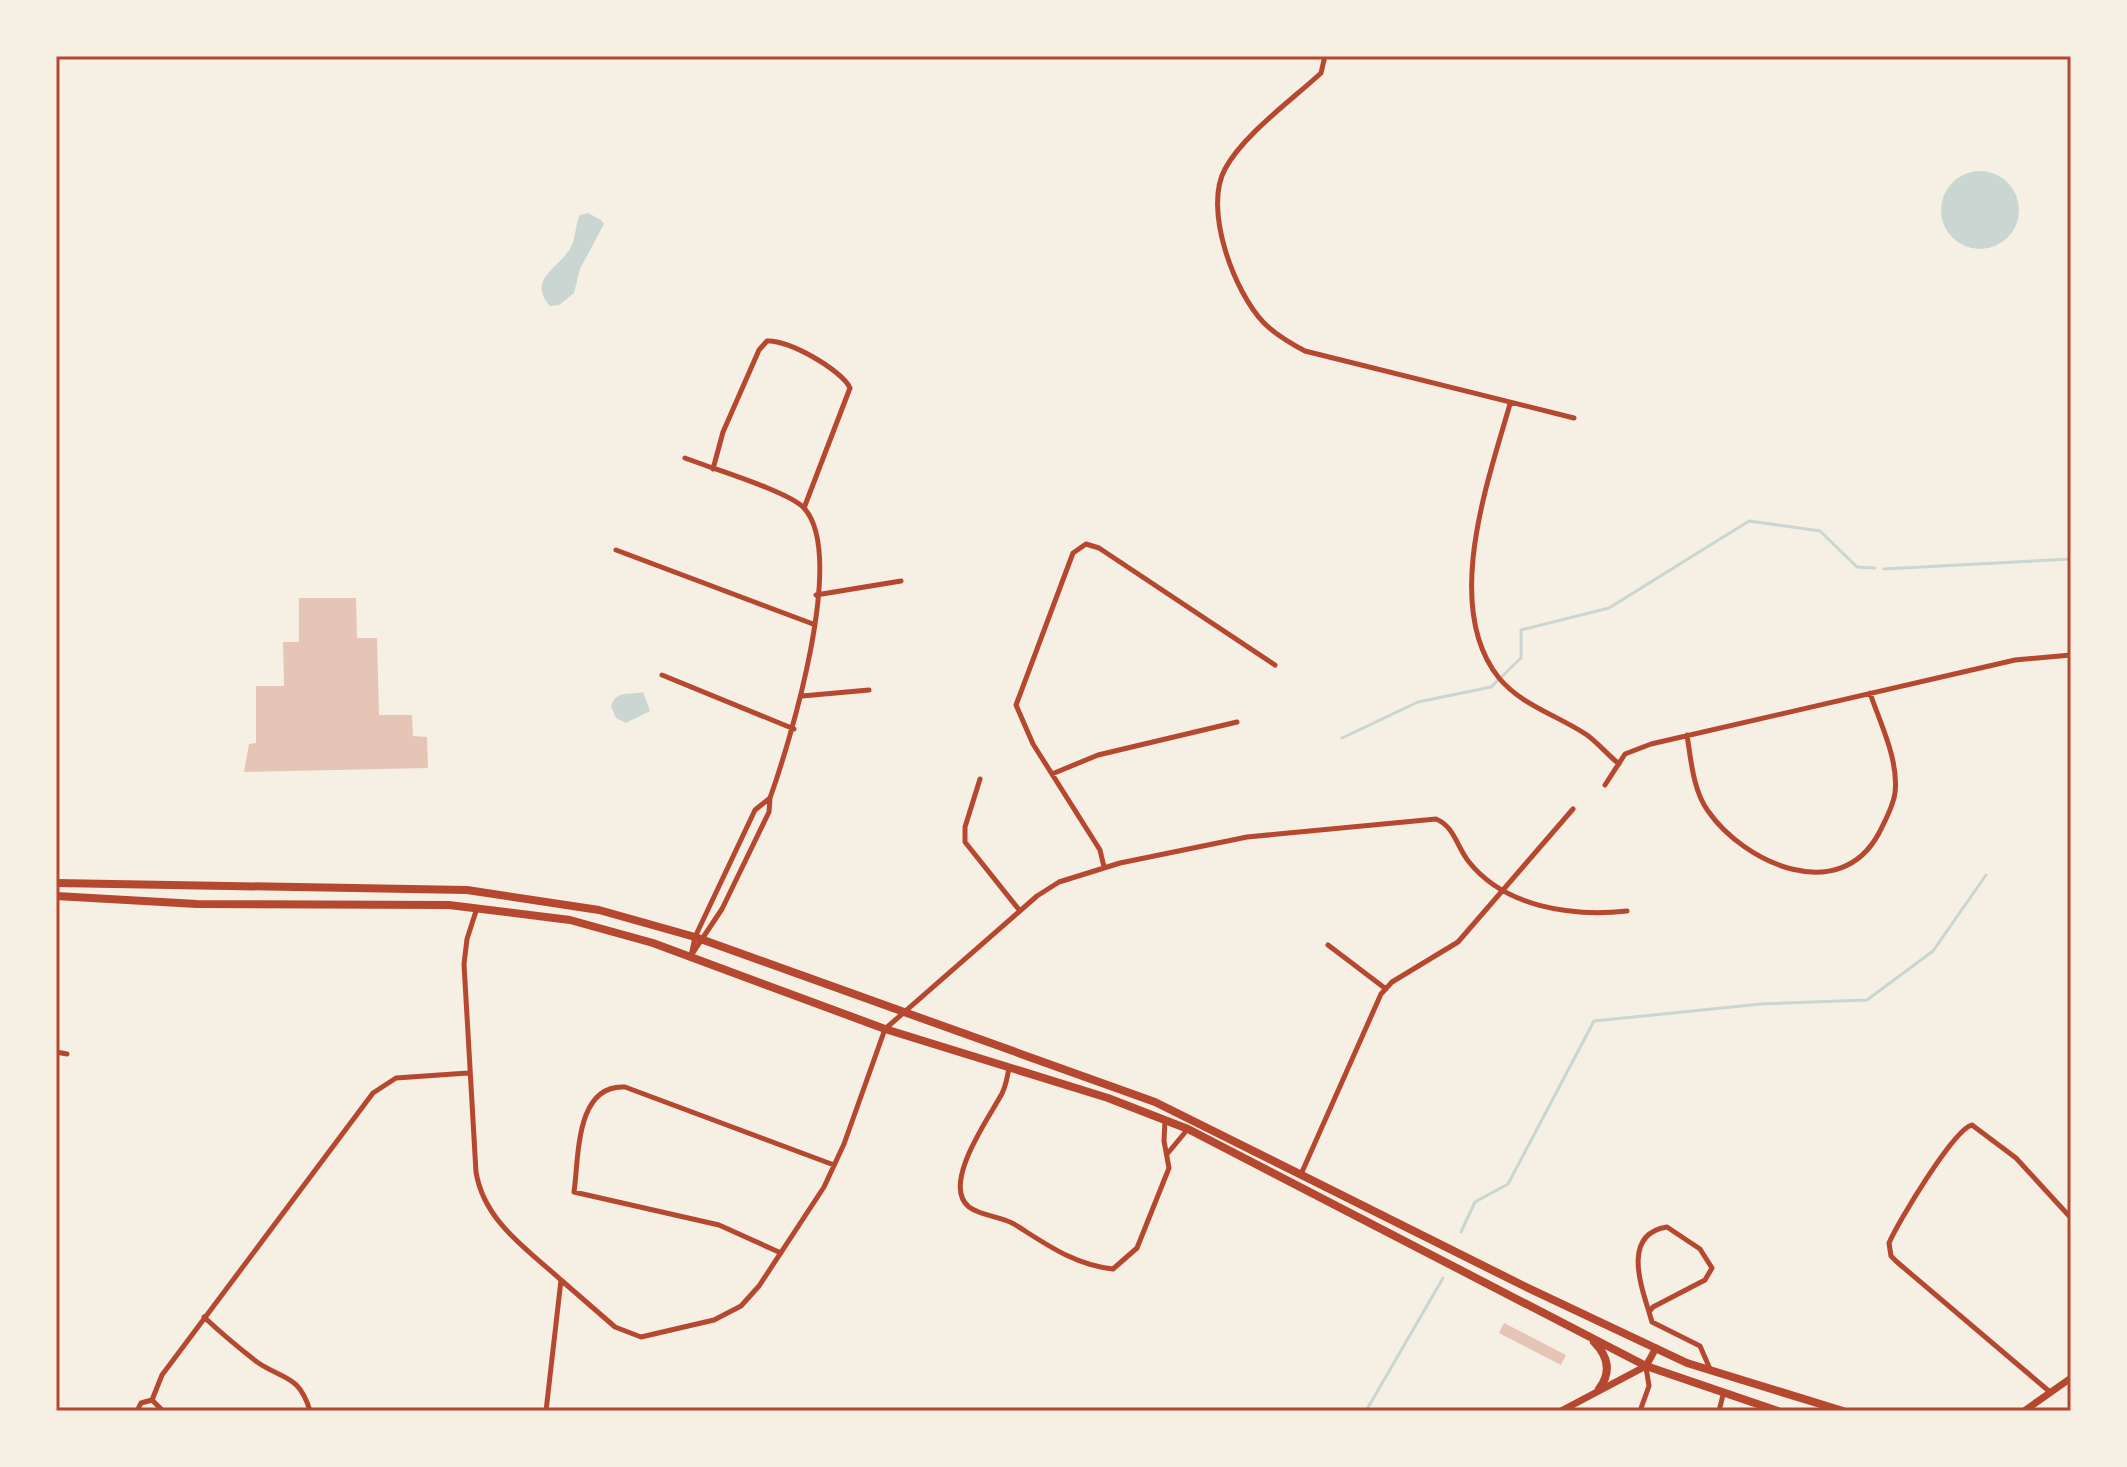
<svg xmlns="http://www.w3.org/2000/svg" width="2127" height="1467" viewBox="0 0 2127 1467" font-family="'Space Grotesk',sans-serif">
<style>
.water{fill:#c9d6d2}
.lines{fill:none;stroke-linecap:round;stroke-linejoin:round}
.stream{stroke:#c9d6d2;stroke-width:3}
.building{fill:#e6c5b7}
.minor{stroke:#b5482f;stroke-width:5}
.tertiary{stroke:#b5482f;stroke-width:7}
.primary{stroke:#b5482f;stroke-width:8}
.neatline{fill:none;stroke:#b5482f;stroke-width:3}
</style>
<rect width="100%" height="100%" fill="#f6efe4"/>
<path class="water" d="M1941 210a39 39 0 1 1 78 0a39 39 0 1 1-78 0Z
M 588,213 L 601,220 L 604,224 L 580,269 L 574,293 L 559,305 L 550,306 C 526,279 560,268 571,247 C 576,237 575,225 580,215 Z
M 643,692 L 650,711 L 626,723 L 616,718 L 611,706 C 617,689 629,696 643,692 Z"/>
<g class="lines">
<path class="stream" d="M 1884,569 L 2071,559
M 1342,738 L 1418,702 L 1491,687 L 1521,658 L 1521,630 L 1609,608 L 1749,521 L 1820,531 L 1857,567 L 1875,568
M 1461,1232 L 1475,1202 L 1508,1184 L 1594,1021 L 1761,1004 L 1867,1000 L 1933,951 L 1986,875
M 1366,1411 L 1443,1278"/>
</g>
<path class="building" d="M 299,598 L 356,598 L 357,638 L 377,638 L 379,715 L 412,715 L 413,736 L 427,737 L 428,768 L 244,772 L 249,744 L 256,743 L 256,686 L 284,686 L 283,642 L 299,642 Z
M 1504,1323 L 1566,1355 L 1561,1365 L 1499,1333 Z"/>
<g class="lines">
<path class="minor" d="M 1325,56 L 1321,73 C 1293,99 1243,135 1225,169 C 1203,209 1234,292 1264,323 C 1276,335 1290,343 1305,351 L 1574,418
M 1510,404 C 1488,481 1442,607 1499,678 C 1521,705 1559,716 1587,735 C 1598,743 1608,755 1619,764
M 685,458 C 710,468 788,491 804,508 C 847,555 790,742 770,798 L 769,812 L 722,909 L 690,957
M 713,469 L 723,432 L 759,350 L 767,341 C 787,339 842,370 850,388 L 804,508
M 616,550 L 813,624
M 816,595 L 901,581
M 662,675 L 794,729
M 802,696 L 869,690
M 1687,735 C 1691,760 1693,790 1708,811 C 1745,864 1840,906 1879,833 C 1885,821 1893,807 1895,793 C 1899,760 1880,723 1870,693
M 1052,774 L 1098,755 L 1237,722
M 980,779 L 965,827 L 965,842 L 1020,911
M 1605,785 L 1625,754 L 1651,744 L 2015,660 L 2071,655
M 1104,867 L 1100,850 L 1033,744 L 1016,705 L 1073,553 L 1086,544 L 1099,548 L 1275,665
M 477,908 L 467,939 L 464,964 L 476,1172 C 484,1221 526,1248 561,1280 L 546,1411
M 1328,945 L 1386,989
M 691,956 L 695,937 L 755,810 L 770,798
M 56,1052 L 67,1054
M 1009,1068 C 1007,1078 1006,1088 1000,1097 C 988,1119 941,1185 969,1207 C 981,1216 1000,1216 1014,1224 C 1046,1244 1074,1265 1113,1269 L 1137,1248 L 1169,1168 L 1164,1141 L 1165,1120
M 1168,1153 L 1187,1130
M 1302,1172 L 1381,994 L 1392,982 L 1458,942 L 1573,809
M 781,1253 L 719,1225 L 574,1192 C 579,1158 575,1084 625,1087 L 834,1165
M 561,1280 L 615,1327 L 641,1337 L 714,1320 L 741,1306 L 759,1286 L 824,1187 L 844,1144 L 885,1029 L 1037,896 L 1059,882 L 1120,863 L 1247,837 L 1436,819 C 1454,826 1457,847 1469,862 C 1505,907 1571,917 1627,911
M 1649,1312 C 1640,1283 1623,1234 1667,1227 L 1700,1249 L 1712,1268 L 1705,1280 L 1653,1307 L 1649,1312 L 1652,1322 L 1700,1346 L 1710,1369
M 204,1317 C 221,1333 239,1348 257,1362 C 283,1380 299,1374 310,1411
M 2050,1392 L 1897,1262 L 1891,1256 L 1889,1243 C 1898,1222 1954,1129 1972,1125 L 2016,1158 L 2071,1218
M 152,1400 L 162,1375 L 373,1093 L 396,1078 L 468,1073
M 152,1400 L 163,1411
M 137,1411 L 141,1403 L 152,1400
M 1640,1411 L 1649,1386 L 1646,1367
M 1719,1411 L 1723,1395"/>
<path class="tertiary" d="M 1561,1411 L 1646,1366 L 1656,1348
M 2024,1411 L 2071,1378"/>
<path class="primary" d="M 56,883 L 467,890 L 599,910 L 695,937 L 1155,1102 L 1524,1286 L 1687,1363 L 1843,1411
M 56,896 L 197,904 L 449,905 L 570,920 L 653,943 L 885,1029 L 1108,1098 L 1188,1129 L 1646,1366 L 1778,1411
M 1594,1342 C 1608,1356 1612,1372 1599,1389"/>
</g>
<rect width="2127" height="1467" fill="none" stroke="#f6efe4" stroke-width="116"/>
<rect x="58" y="58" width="2011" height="1351" class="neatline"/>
</svg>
